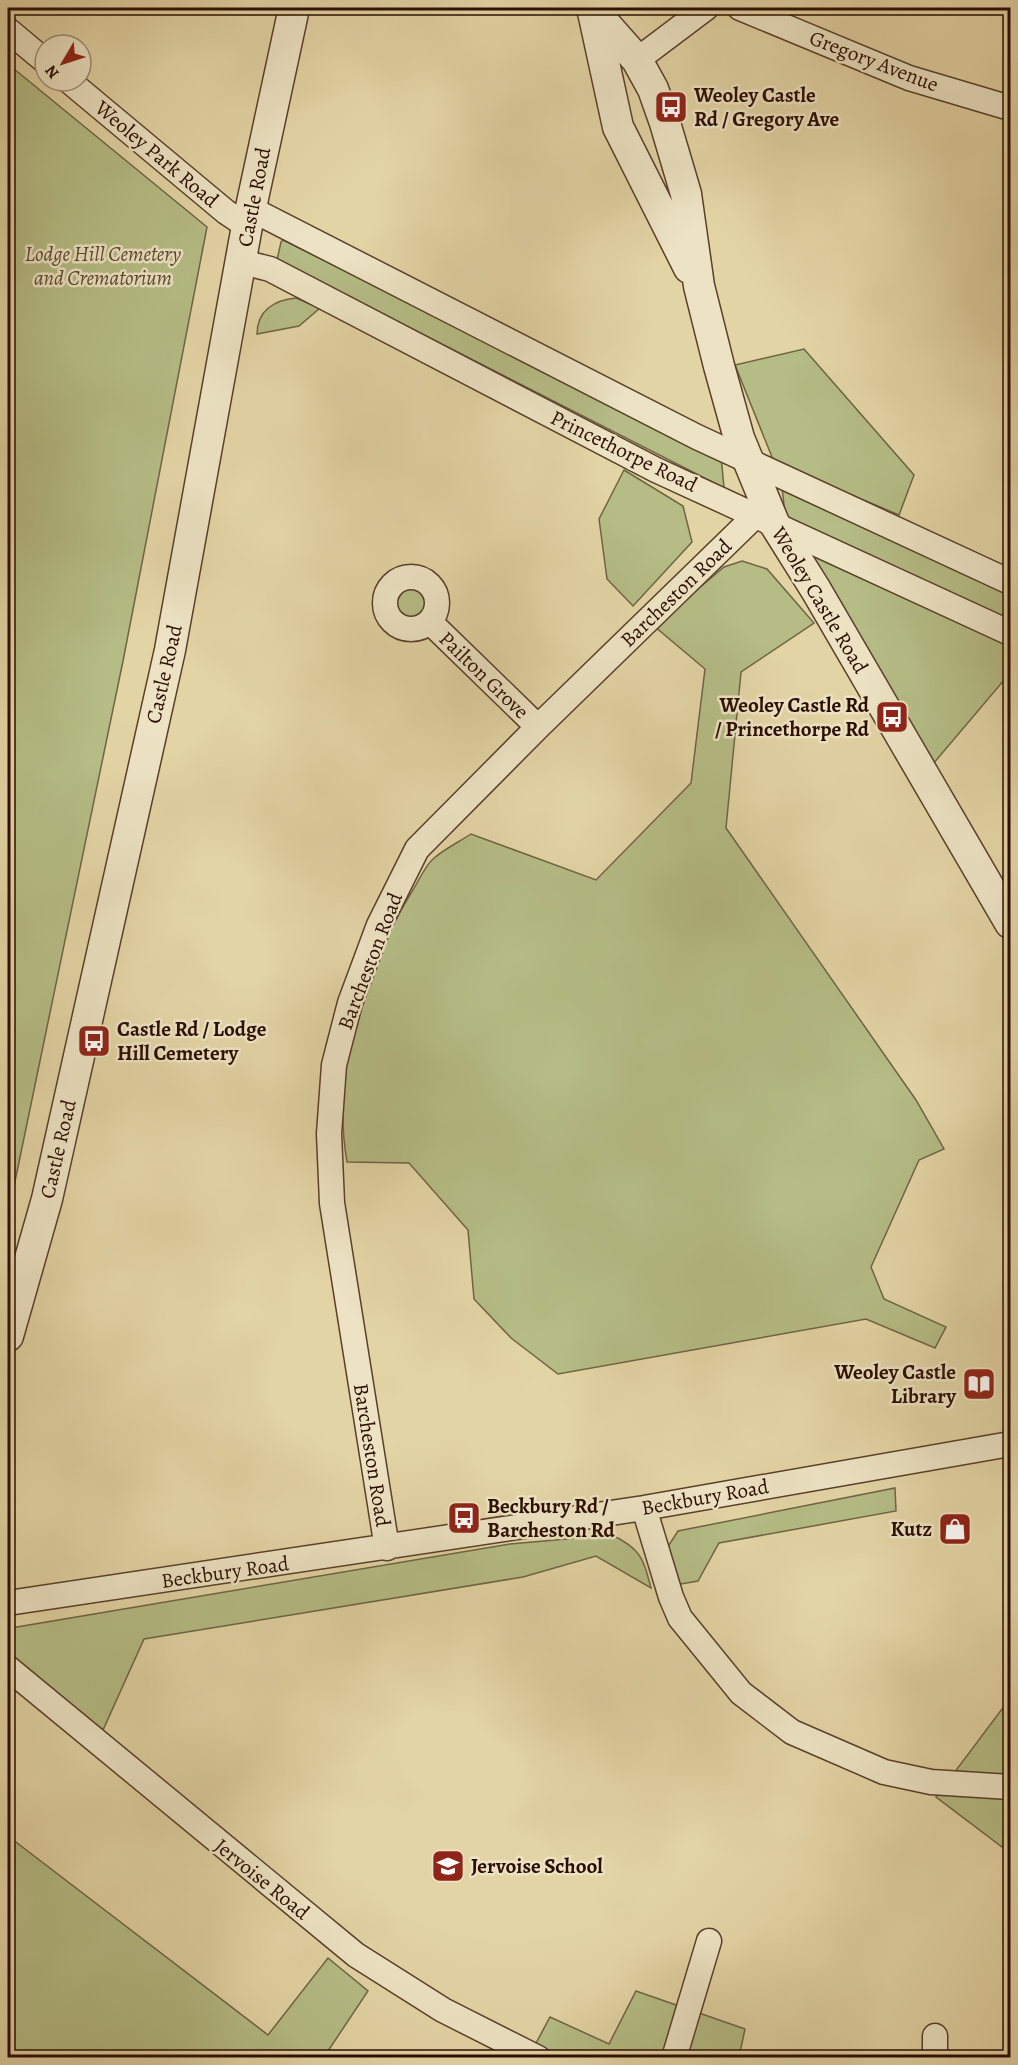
<svg xmlns="http://www.w3.org/2000/svg" width="1018" height="2065" viewBox="0 0 1018 2065" font-family="Alegreya,serif">
<style>
.green{fill:#b5bc85;stroke:#706443;stroke-width:1.5}
.lines{fill:none;stroke-linecap:round;stroke-linejoin:round}
.minor-casing{stroke:#593f2a;stroke-width:27}
.tertiary-casing{stroke:#593f2a;stroke-width:33}
.minor{stroke:#ede3c4;stroke-width:24}
.tertiary{stroke:#ede3c4;stroke-width:30}
.labels{text-anchor:middle;stroke-width:5;stroke-linejoin:round;paint-order:stroke}
.street-label{font-size:21px;fill:#2b0d01;stroke:#ede3c4}
.poi-label{font-size:21px;font-weight:bold;fill:#2b0d01;stroke:#ede3c4;text-anchor:start}
.park-label{font-size:21px;font-style:italic;fill:#5b4a2f;stroke:#ede3c4}
</style>
<rect width="100%" height="100%" fill="#e3d4a5"/>
<filter id="stains"><feTurbulence type="fractalNoise" baseFrequency=".00333" numOctaves="4"/><feColorMatrix values="0 0 0 0 .2 0 0 0 0 .09 0 0 0 0 .02 0 0 0 .5 -.17"/></filter>
<radialGradient id="worn" r=".72"><stop offset=".6" stop-color="#630" stop-opacity="0"/><stop offset="1" stop-color="#630" stop-opacity=".3"/></radialGradient>
<path class="green" d="M 8,64 L 207,227 L 123,661 L 8,1215 Z
M 283,240 L 721,455 L 724,488 L 277,260 L 281,242 Z
M 296,298 L 320,308 L 299,326 L 257,334 C 257,310 275,300 296,298 Z
M 804,349 L 914,475 L 899,515 L 774,462 L 735,365 Z
M 624,470 L 683,506 L 692,542 L 633,606 L 607,579 L 599,519 Z
M 782,488 L 1010,591 L 1010,623 L 786,522 Z
M 793,541 L 1010,643 L 1010,673 L 933,764 Z
M 742,561 L 767,569 L 814,623 L 741,672 L 726,828 L 916,1100 L 944,1149 L 919,1160 L 871,1267 L 884,1299 L 946,1327 L 935,1348 L 866,1319 L 558,1374 L 511,1338 L 474,1299 L 468,1230 L 409,1163 L 347,1162 C 331,1072 364,970 411,893 C 418,883 424,867 433,859 C 444,849 459,842 471,834 L 596,880 L 691,783 L 705,669 L 654,626 L 724,567 Z
M389 605a22 22 0 1 1 44 0a22 22 0 1 1-44 0Z
M 895,1488 L 896,1511 L 719,1543 L 698,1581 L 681,1584 L 678,1581 L 667,1548 L 678,1531 Z
M 612,1535 C 641,1549 643,1558 651,1588 L 596,1556 L 523,1577 L 144,1639 L 103,1730 L 8,1654 L 8,1632 L 11,1628 L 510,1544 Z
M 1005,1705 L 1010,1709 L 1010,1853 L 936,1797 Z
M 8,1836 L 268,2035 L 328,1958 L 368,1991 L 324,2057 L 8,2057 Z
M 636,1991 L 745,2029 L 739,2057 L 568,2057 L 535,2045 L 550,2017 L 609,2044 Z"/>
<g class="lines">
<g class="minor-casing">
<path id="minor" d="M 740,8 L 909,78 L 1010,108
M 8,30 L 45,61
M 637,60 L 706,8
M 69,81 L 226,212 L 247,226
M 251,209 L 697,437 L 1010,582
M 242,262 L 270,269 L 656,470 L 1010,633
M385 603a26 26 0 1 1 52 0a26 26 0 1 1-52 0Z
M 430,622 L 538,727
M 644,1508 L 671,1597 L 680,1618 L 741,1693 L 792,1732 L 884,1772 L 931,1782 L 1010,1787
M 387,1548 L 332,1203 L 329,1134 L 334,1065 L 350,1003 L 379,925 L 417,849 L 538,727 L 756,515
M 8,1603 L 644,1508 L 1010,1444
M 8,1668 L 356,1955 L 443,2010 L 538,2058
M 935,2036 L 935,2058
M 674,2058 L 709,1941"/>
</g>
<g class="tertiary-casing">
<path id="tertiary" d="M 591,8 L 637,60 L 653,89 L 665,123 L 686,194 L 699,286 L 719,366 L 739,438 L 774,523 L 816,590 L 1010,923
M 593,12 L 618,127 L 689,268
M 8,1336 L 47,1199 L 170,650 L 247,226 L 294,8"/>
</g>
<use href="#minor" class="minor"/>
<use href="#tertiary" class="tertiary"/>
</g>
<defs>
<g id="bus-square" transform="scale(1.725)"><rect x="-9" y="-9" width="18" height="18" rx="4" fill="#8f2418" stroke="#ede3c4"/><path d="M-5-6H5V4H4V6H2V4H-2V6H-4V4H-5ZM-3.5-4V0h7V-4ZM-3.5 1.2v1.5H-2V1.2ZM2 1.2v1.5H3.5V1.2Z" fill="#fff"/></g>
<g id="library-square" transform="scale(1.725)"><rect x="-9" y="-9" width="18" height="18" rx="4" fill="#8f2418" stroke="#ede3c4"/><path d="M-6-4Q-3-5.5-.7-3.5V5Q-3 3-6 4ZM6-4Q3-5.5 .7-3.5V5Q3 3 6 4Z" fill="#fff"/></g>
<g id="shop-square" transform="scale(1.725)"><rect x="-9" y="-9" width="18" height="18" rx="4" fill="#8f2418" stroke="#ede3c4"/><path d="M-5-2.5h2.3a2.7 3.5 0 0 1 5.4 0H5L5.5 6h-11ZM-1.5-2.5h3a1.5 2.3 0 0 0-3 0Z" fill="#fff"/></g>
<g id="school-square" transform="scale(1.725)"><rect x="-9" y="-9" width="18" height="18" rx="4" fill="#8f2418" stroke="#ede3c4"/><path d="M0-5L7-2L0 1L-7-2ZM-4 1L0 2.5L4 1V4Q0 6-4 4Z" fill="#fff"/></g>
</defs>
<g fill-rule="evenodd">
<use href="#bus-square" x="671" y="107"/>
<use href="#bus-square" x="892" y="717"/>
<use href="#bus-square" x="94" y="1041"/>
<use href="#library-square" x="979" y="1384"/>
<use href="#bus-square" x="464" y="1518"/>
<use href="#shop-square" x="955" y="1529"/>
<use href="#school-square" x="448" y="1866"/>
</g>
<g class="labels">
<g class="street-label">
<text transform="translate(874 61) rotate(21)" y="7">Gregory Avenue</text>
<text transform="translate(157 154) rotate(40)" y="7">Weoley Park Road</text>
<text transform="translate(254 197) rotate(-79)" y="7">Castle Road</text>
<text transform="translate(624 451) rotate(26)" y="7">Princethorpe Road</text>
<text transform="translate(676 593) rotate(-44)" y="7">Barcheston Road</text>
<text transform="translate(820 600) rotate(59)" y="7">Weoley Castle Road</text>
<text transform="translate(164 674) rotate(-77)" y="7">Castle Road</text>
<text transform="translate(484 675) rotate(44)" y="7">Pailton Grove</text>
<text transform="translate(370 961) rotate(-69)" y="7">Barcheston Road</text>
<text transform="translate(58 1149) rotate(-77)" y="7">Castle Road</text>
<text transform="translate(372 1455) rotate(81)" y="7">Barcheston Road</text>
<text transform="translate(705 1497) rotate(-10)" y="7">Beckbury Road</text>
<text transform="translate(225 1572) rotate(-8)" y="7">Beckbury Road</text>
<text transform="translate(262 1879) rotate(39)" y="7">Jervoise Road</text>
</g>
<g class="poi-label">
<text x="694" y="102">Weoley Castle<tspan x="694" dy="24">Rd / Gregory Ave</tspan></text>
<text x="869" y="712" text-anchor="end">Weoley Castle Rd<tspan x="869" dy="24">/ Princethorpe Rd</tspan></text>
<text x="117" y="1036">Castle Rd / Lodge<tspan x="117" dy="24">Hill Cemetery</tspan></text>
<text x="956" y="1379" text-anchor="end">Weoley Castle<tspan x="956" dy="24">Library</tspan></text>
<text x="487" y="1513">Beckbury Rd /<tspan x="487" dy="24">Barcheston Rd</tspan></text>
<text x="932" y="1536" text-anchor="end">Kutz</text>
<text x="471" y="1873">Jervoise School</text>
</g>
<g class="park-label">
<text x="103" y="261">Lodge Hill Cemetery<tspan x="103" dy="24">and Crematorium</tspan></text>
</g>
</g>
<rect width="1018" height="2065" fill="none" stroke="#e3d4a5" stroke-width="30"/>
<rect x="9" y="9" width="1000" height="2047" fill="none" stroke="#2b0d01" stroke-width="3"/>
<rect x="15" y="15" width="988" height="2035" fill="none" stroke="#2b0d01" stroke-width="1.5"/>
<g transform="translate(63 63) rotate(231)"><circle r="28" fill="#ede3c4" stroke="#9f8d76" stroke-width="1.5"/>
<path d="M0-4.5L10 22L0 15L-10 22Z" fill="#8f2418"/>
<text y="-9" font-size="16" font-weight="bold" text-anchor="middle" fill="#2b0d01">N</text>
</g>
<rect width="100%" height="100%" filter="url(#stains)"/>
<rect width="100%" height="100%" fill="url(#worn)"/>
</svg>
